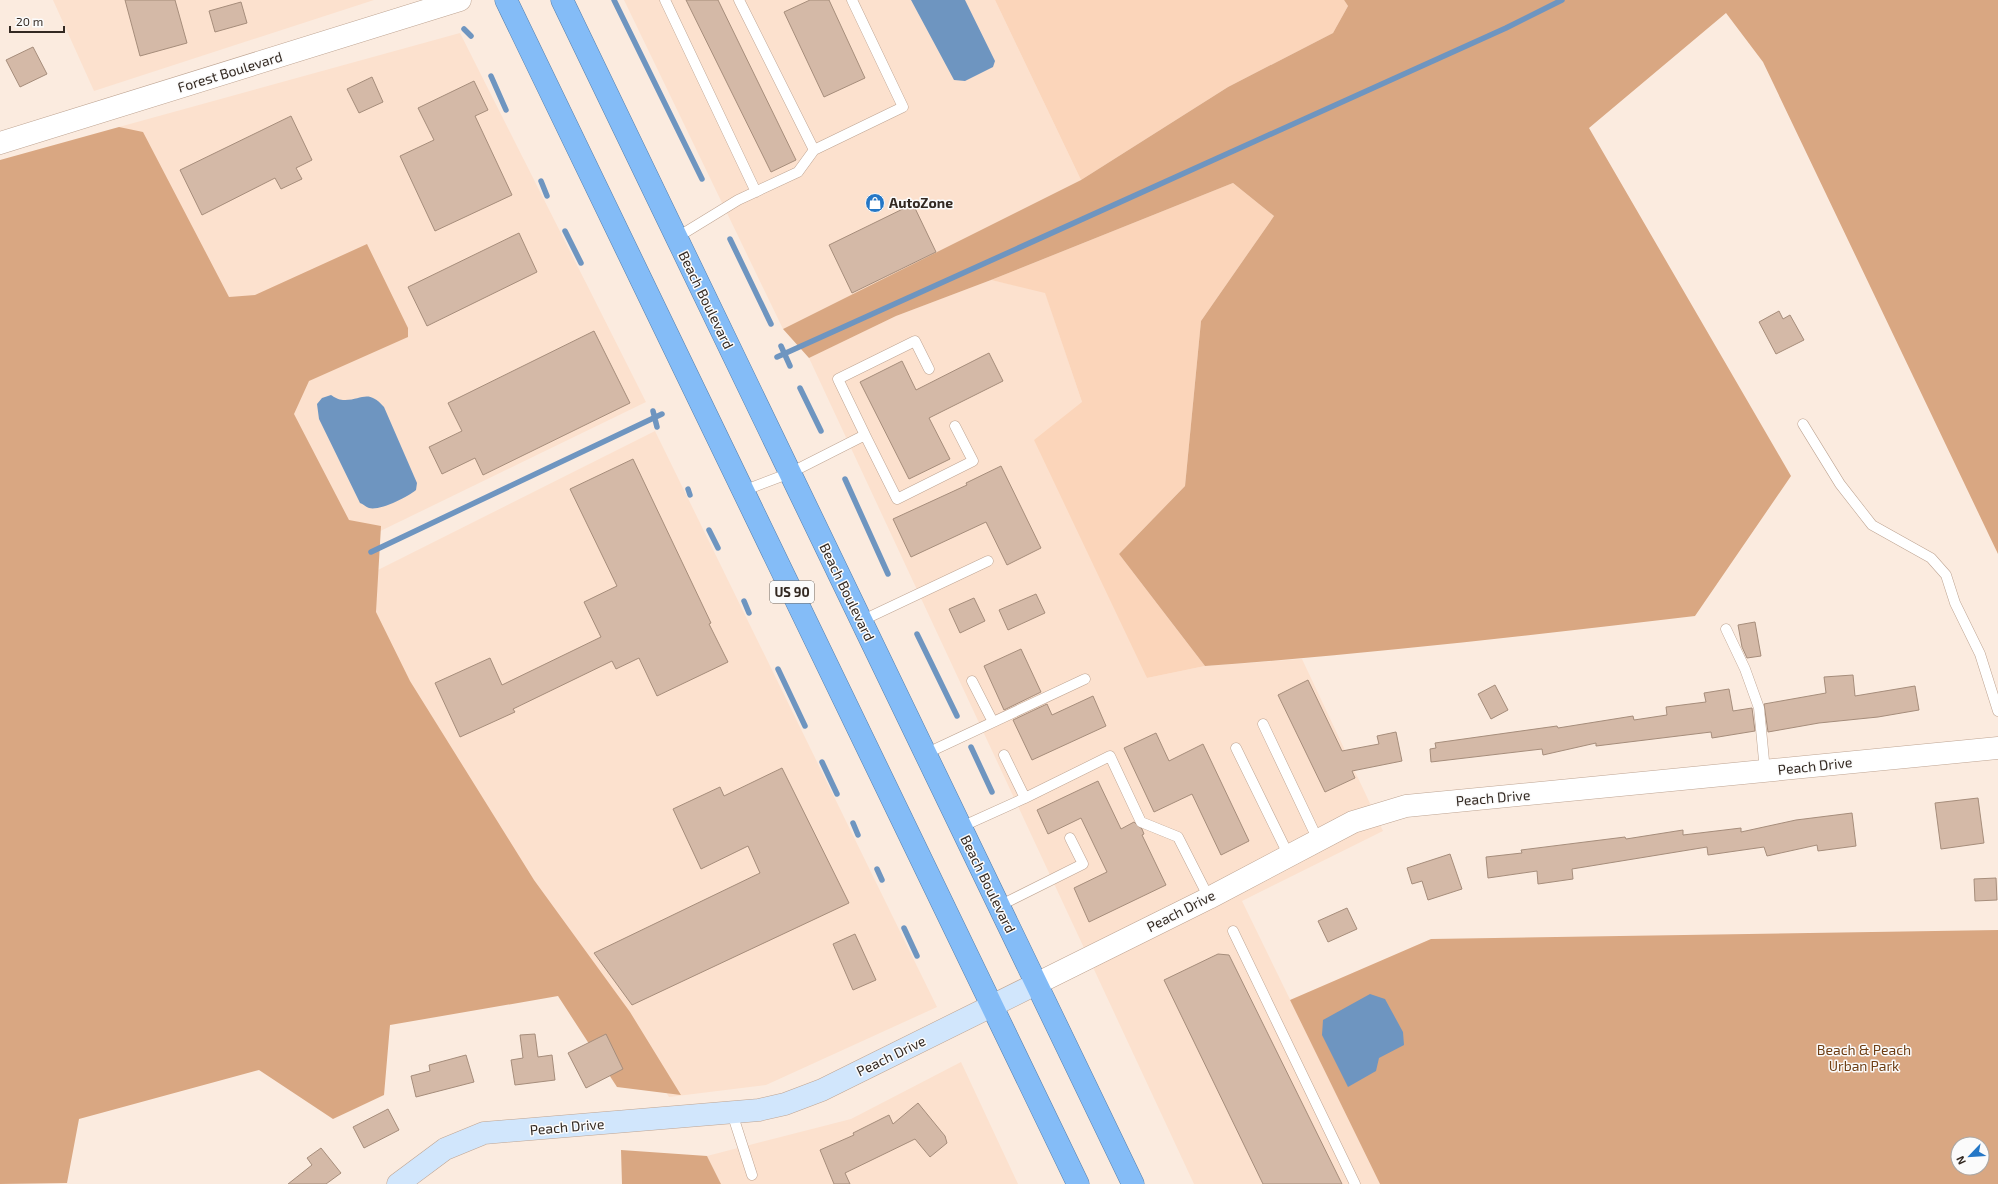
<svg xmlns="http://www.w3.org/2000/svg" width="1998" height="1184" viewBox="0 0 1998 1184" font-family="'Exo 2',sans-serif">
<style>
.built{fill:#fce1ce}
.green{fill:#fbd5ba}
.forest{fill:#d9a782;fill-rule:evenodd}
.water{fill:#6e95c0}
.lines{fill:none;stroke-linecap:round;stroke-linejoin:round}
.stream{stroke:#6e95c0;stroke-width:5.5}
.building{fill:#d4b9a7;stroke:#a68d7b}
.service-casing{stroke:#bea492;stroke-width:11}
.tertiary-casing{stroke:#bea492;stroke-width:23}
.secondary-casing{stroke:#bea492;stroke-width:23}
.trunk-casing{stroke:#547eab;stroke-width:23}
.service{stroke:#fff;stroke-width:10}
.tertiary{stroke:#fff;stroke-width:22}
.secondary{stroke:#d1e6fc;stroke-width:22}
.trunk{stroke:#84bcf7;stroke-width:22}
.labels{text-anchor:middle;stroke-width:3;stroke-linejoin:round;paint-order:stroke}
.shield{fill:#fbfbfb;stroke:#6f6863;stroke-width:1}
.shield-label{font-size:13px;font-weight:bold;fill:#332922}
.street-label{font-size:14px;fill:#332922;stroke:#fbfbfb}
.poi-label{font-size:14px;font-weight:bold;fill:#332922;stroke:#fbfbfb;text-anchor:start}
.park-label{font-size:14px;fill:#6e3e14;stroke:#fbfbfb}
</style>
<rect width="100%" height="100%" fill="#fbebdf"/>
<path class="built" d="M 53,0 L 374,0 L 94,91 Z
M 624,0 L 995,0 L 1081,180 L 783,329 Z
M 460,33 L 646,402 L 331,555 L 119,127 Z
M 991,280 L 1045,292 L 1082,402 L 1147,678 L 1205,666 L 1302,659 L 1383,831 L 1242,901 L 1380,1184 L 1194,1184 L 809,358 L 896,316 Z
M 655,431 L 937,1007 L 766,1085 L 669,1097 L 581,954 L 429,751 L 346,586 Z
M 961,1062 L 1018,1184 L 721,1184 L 707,1156 L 851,1119 Z"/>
<path class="green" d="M 995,0 L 1344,0 L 1348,6 L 1333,33 L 1228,87 L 1081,180 Z
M 1233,183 L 1274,216 L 1201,321 L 1185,486 L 1119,554 L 1205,666 L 1147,678 L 1034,440 L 1082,402 L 1045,293 L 991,280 Z"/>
<path class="forest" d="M 1344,0 L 1998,0 L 1998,554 L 1763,62 L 1726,13 L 1589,128 L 1791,476 L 1695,616 C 1532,635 1369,654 1205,666 L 1119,554 L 1185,486 L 1201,321 L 1274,216 L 1233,183 L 991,280 L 896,316 L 809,358 L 783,329 L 1081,180 L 1228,87 L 1333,33 L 1348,6 Z
M 119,127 L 143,132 L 229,297 L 255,295 L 367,244 L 408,328 L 408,337 L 309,381 L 294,414 L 349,520 L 381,526 L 376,612 L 410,681 L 534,880 L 630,1012 L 681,1095 L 617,1087 L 558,996 L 390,1025 L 384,1095 L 333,1119 L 259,1070 L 79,1119 L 67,1183 L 0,1184 L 0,160 Z
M 1998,930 L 1998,1184 L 1380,1184 L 1290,1000 L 1431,939 ZM 1958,1144 L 1982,1144 L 1982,1168 L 1958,1168 Z
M 621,1150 L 707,1156 L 721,1184 L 622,1184 Z"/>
<path class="water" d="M 911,0 L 965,0 L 995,61 L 993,67 L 965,81 L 954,80 Z
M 331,395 C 334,397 339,400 343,400 C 362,401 367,388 384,407 L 417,483 L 416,490 C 408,497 380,511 369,508 C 366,507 363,504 360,503 L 319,419 L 317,404 L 322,398 Z
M 1370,994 L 1385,999 L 1403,1032 L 1404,1045 L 1379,1058 L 1376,1071 L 1348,1087 L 1322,1035 L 1323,1020 Z"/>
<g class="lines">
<path class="stream" d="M 614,0 L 702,179
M 464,29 L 471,36
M 491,76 L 506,110
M 541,181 L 547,196
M 565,231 L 581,263
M 730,239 L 771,324
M 781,346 L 790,366
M 777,357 L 1506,28 L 1562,0
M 800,388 L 821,431
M 653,411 L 657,427
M 845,479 L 888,574
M 688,489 L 690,495
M 709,530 L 718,548
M 371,552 L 662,414
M 744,601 L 749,613
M 917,634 L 957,716
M 778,669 L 805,726
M 971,747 L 992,792
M 822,762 L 837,794
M 853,823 L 858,835
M 877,869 L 882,880
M 904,928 L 917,956"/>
</g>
<path class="building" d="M 125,0 L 175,0 L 187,43 L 140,56 Z
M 686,0 L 718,0 L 796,160 L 771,172 Z
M 810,0 L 829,0 L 865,78 L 824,97 L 784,12 Z
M 241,2 L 247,23 L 215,32 L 209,11 Z
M 33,47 L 47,74 L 20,87 L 6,60 Z
M 372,77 L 383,102 L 359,113 L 347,89 Z
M 474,81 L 488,110 L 475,116 L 512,195 L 435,231 L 400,156 L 434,140 L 418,108 Z
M 291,116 L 312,160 L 296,168 L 302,179 L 281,189 L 275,178 L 202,215 L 180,170 Z
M 913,204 L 936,252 L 852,293 L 829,245 Z
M 519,233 L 537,272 L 427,326 L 408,287 Z
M 1779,311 L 1783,319 L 1790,315 L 1804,340 L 1776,354 L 1759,322 Z
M 594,331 L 630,403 L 483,475 L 475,458 L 442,474 L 429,447 L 462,431 L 448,403 Z
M 989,353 L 1003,381 L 929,418 L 950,459 L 909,479 L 860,382 L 902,361 L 916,390 Z
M 633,459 L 711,623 L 709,624 L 728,662 L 657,696 L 639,658 L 616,669 L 612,661 L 513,709 L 515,712 L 460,737 L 435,683 L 490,658 L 502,685 L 601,637 L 584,602 L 617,586 L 570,489 Z
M 1001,466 L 1041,548 L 1007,565 L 986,522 L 911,557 L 893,519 L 967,485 L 966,483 Z
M 1036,594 L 1045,613 L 1008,630 L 999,610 Z
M 974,598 L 985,621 L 960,633 L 949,609 Z
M 1755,622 L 1761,656 L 1747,658 L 1742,647 L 1738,625 Z
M 1021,649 L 1041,692 L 1004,710 L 984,666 Z
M 1853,675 L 1855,696 L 1915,686 L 1919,710 L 1878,717 L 1819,723 L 1768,732 L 1764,704 L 1826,693 L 1824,677 Z
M 1308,680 L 1342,751 L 1379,744 L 1377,736 L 1396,732 L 1402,761 L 1352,771 L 1355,778 L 1325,792 L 1278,695 Z
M 1495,685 L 1508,710 L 1491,719 L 1478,694 Z
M 1729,689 L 1733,711 L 1752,708 L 1755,731 L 1712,738 L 1711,732 L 1596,746 L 1596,743 L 1543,755 L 1542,749 L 1431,762 L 1430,749 L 1436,748 L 1435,743 L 1557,726 L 1558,728 L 1633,716 L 1634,720 L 1667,715 L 1666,707 L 1706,702 L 1704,693 Z
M 1093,696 L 1106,726 L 1032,760 L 1013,720 L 1047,704 L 1052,715 Z
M 1156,733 L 1169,761 L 1203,744 L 1249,841 L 1221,855 L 1192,794 L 1154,812 L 1124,748 Z
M 782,768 L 849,903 L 632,1005 L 594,953 L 760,873 L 748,846 L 701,869 L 673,809 L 720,787 L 724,796 Z
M 1098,781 L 1121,829 L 1134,822 L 1142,829 L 1144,834 L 1142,835 L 1166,885 L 1089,922 L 1074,888 L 1107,872 L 1081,818 L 1048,834 L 1037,810 Z
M 1978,798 L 1984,843 L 1941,849 L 1935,803 Z
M 1852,813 L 1856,846 L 1818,851 L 1817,845 L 1767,856 L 1764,847 L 1708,855 L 1707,847 L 1572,869 L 1573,879 L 1538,884 L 1537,871 L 1488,878 L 1486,857 L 1522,853 L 1521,850 L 1625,837 L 1626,839 L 1683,830 L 1683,835 L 1741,828 L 1741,832 L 1796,820 Z
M 1450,854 L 1462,889 L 1428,900 L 1422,881 L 1412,884 L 1407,868 Z
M 1996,878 L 1997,900 L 1975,901 L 1974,879 Z
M 1347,908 L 1357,929 L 1328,942 L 1318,921 Z
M 855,934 L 876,980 L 853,990 L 833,944 Z
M 1218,954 L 1229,955 L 1342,1184 L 1263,1184 L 1164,980 Z
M 535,1034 L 538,1057 L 552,1055 L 555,1080 L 515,1085 L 511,1060 L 523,1058 L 520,1035 Z
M 606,1034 L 623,1069 L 586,1088 L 568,1053 Z
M 466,1055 L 474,1082 L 416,1097 L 411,1076 L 430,1071 L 429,1065 Z
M 918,1103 L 945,1136 L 947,1143 L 930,1157 L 915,1139 L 845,1173 L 850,1184 L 834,1184 L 820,1150 L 854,1135 L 853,1133 L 889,1115 L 893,1124 Z
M 388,1109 L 399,1130 L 364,1148 L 353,1127 Z
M 321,1148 L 341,1173 L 326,1184 L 288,1184 L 312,1165 L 307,1158 Z"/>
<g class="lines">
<g class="service-casing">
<path id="service" d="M 665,0 L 756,192
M 814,150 L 903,107 L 852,0
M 676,238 L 738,200 L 798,172 L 814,150 L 739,0
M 1803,424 L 1840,484 L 1872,525 L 1931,558 L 1946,575 L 1955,603 L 1980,654 L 1998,711
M 865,435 L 838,379 L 915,341 L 929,369
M 743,491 L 790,473 L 865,435 L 897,499 L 973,461 L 955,426
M 861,621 L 988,561
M 1726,629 L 1745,669 L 1759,708 L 1765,771
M 972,681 L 993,722
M 1263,724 L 1318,840
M 1236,748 L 1289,856
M 925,754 L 1085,679
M 1004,755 L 1025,798
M 961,827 L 1025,798 L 1110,756 L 1141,822 L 1178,837 L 1209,898
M 999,906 L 1083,864 L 1070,838
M 1233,931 L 1355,1184
M 732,1113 L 752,1175"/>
</g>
<g class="tertiary-casing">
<path id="tertiary" d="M 0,143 L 460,0
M 1036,984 L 1209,898 L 1353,822 L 1406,806 L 1998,748"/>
</g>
<g class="secondary-casing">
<path id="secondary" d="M 398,1184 L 445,1149 L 484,1133 L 759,1110 L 785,1104 L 822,1090 L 1036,984"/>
</g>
<g class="trunk-casing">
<path id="trunk" d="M 506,0 L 1078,1184
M 562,0 L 1133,1184"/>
</g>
<use href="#service" class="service"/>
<use href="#tertiary" class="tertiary"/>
<use href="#secondary" class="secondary"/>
<use href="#trunk" class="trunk"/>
</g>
<defs>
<g id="shop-disc" transform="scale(1)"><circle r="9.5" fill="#2577c6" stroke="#fbfbfb"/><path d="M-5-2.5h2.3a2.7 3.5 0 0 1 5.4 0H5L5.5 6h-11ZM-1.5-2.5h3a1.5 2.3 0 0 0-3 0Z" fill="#fff"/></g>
</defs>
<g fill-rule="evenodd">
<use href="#shop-disc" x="875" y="203"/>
</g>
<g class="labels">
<rect class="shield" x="770" y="581" width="44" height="22" rx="3"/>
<g class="shield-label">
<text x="792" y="597">US 90</text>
</g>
<g class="street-label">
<text transform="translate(230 72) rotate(-17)" y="5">Forest Boulevard</text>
<text transform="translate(706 300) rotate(64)" y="5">Beach Boulevard</text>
<text transform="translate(847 592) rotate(64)" y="5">Beach Boulevard</text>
<text transform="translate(1815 766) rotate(-6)" y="5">Peach Drive</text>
<text transform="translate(1493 798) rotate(-5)" y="5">Peach Drive</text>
<text transform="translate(988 884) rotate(64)" y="5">Beach Boulevard</text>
<text transform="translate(1181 911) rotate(-27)" y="5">Peach Drive</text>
<text transform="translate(891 1056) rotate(-26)" y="5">Peach Drive</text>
<text transform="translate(567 1127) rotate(-5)" y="5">Peach Drive</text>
</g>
<g class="poi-label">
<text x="889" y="208">AutoZone</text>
</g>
<g class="park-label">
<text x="1864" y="1055">Beach &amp; Peach<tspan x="1864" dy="16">Urban Park</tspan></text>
</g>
</g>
<g transform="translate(1970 1156) rotate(245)"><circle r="19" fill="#fbfbfb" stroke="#aba7a4"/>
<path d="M0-3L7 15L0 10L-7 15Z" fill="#2577c6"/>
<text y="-6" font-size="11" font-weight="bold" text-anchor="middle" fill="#332922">N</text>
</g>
<path d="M10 26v6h54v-6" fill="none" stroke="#332922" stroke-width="2"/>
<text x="16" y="26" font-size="12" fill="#332922" stroke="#fbfbfb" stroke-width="3" paint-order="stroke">20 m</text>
</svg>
